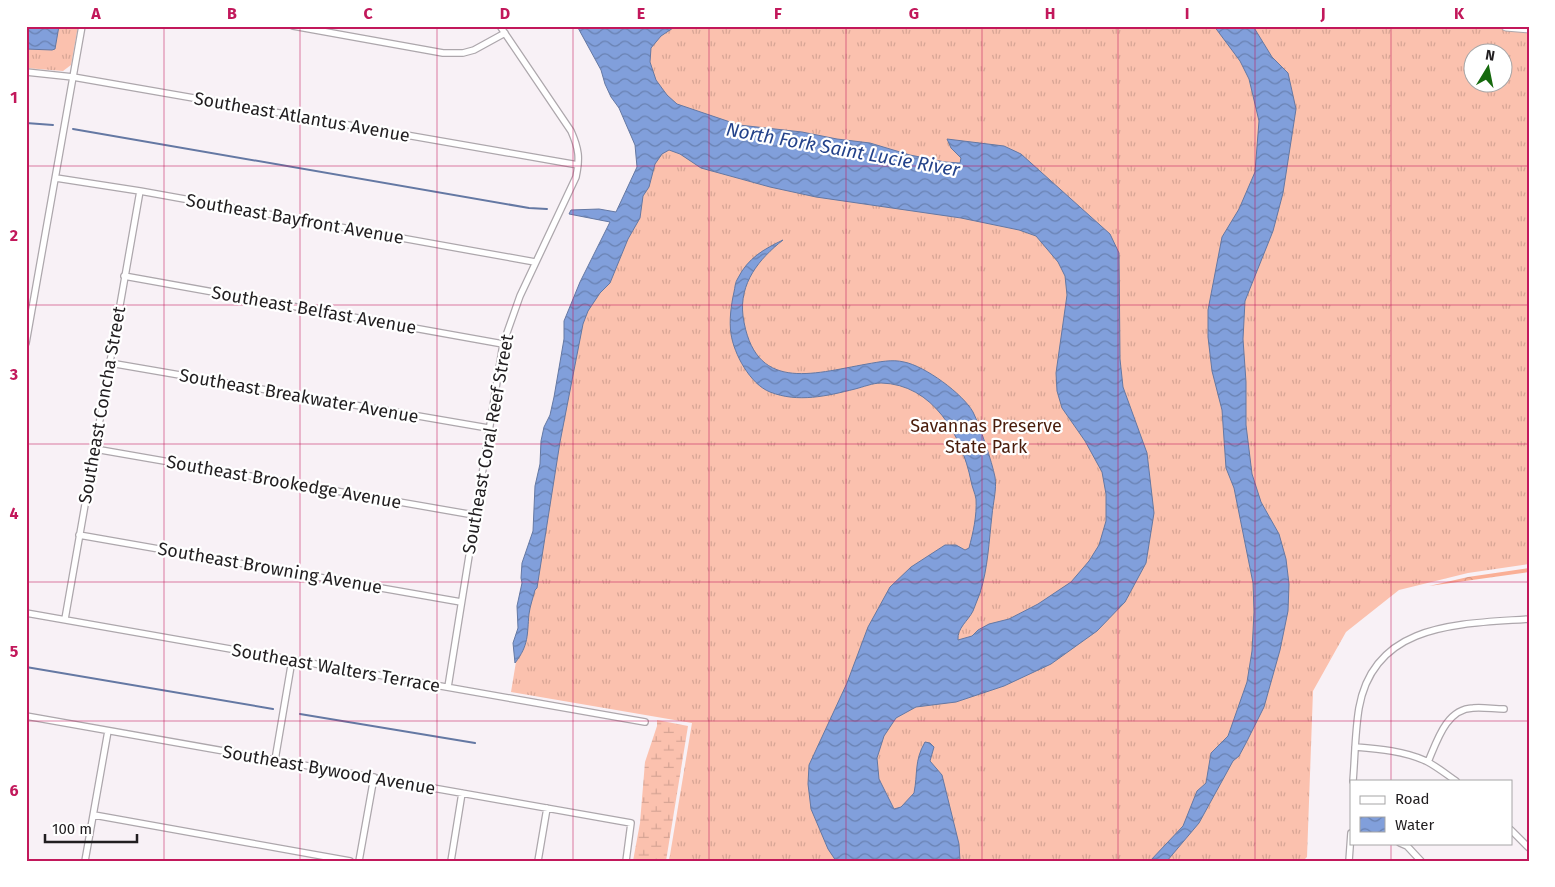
<svg xmlns="http://www.w3.org/2000/svg" width="1555" height="887" viewBox="0 0 1555 887" font-family="'Fira Sans',sans-serif">
<style>
.grass{fill:url(#grass-tufts);fill-rule:evenodd}
.forest{fill:url(#forest-crowns)}
.wetland{fill:url(#wetland-marsh)}
.water{fill:url(#water-waves);stroke:#6478a3}
.lines{fill:none;stroke-linecap:round;stroke-linejoin:round}
.stream{stroke:#6478a3;stroke-width:2}
.street-casing{stroke:#ada7ac;stroke-width:8}
.secondary-casing{stroke:#ada7ac;stroke-width:11}
.street{stroke:#fff;stroke-width:5.5}
.secondary{stroke:#fff;stroke-width:9}
.grid{fill:none;stroke:#c2185b;stroke-width:1;stroke-opacity:0.55}
.labels{text-anchor:middle;stroke-width:4.5;stroke-linejoin:round;paint-order:stroke}
.street-label{font-size:18px;fill:#211e20;stroke:#fff}
.park-label{font-size:18px;fill:#491c0b;stroke:#fff}
.water-label{font-size:19px;font-style:italic;fill:#23428a;stroke:#fff}
.neatline{fill:none;stroke:#c2185b;stroke-width:2}
.grid-label{font-size:16px;text-anchor:middle;font-weight:bold;fill:#c2185b}
</style>
<defs>
<pattern id="grass-tufts" width="24" height="20" patternUnits="userSpaceOnUse" patternTransform="scale(1.25)"><rect width="24" height="20" fill="#fbc1ae"/><path d="M3 7l-1-3M5 7V3M7 7l1-3M15 17l-1-3M17 17v-4M19 17l1-3" fill="none" stroke="#d7a595"/></pattern>
<pattern id="forest-crowns" width="20" height="18" patternUnits="userSpaceOnUse" patternTransform="scale(1.25)"><rect width="20" height="18" fill="#faaf96"/><path d="M2 6a3 3 0 1 1 6 0M12 15a3 3 0 1 1 6 0" fill="none" stroke="#d69681"/></pattern>
<pattern id="wetland-marsh" width="20" height="14" patternUnits="userSpaceOnUse" patternTransform="scale(1.25)"><rect width="20" height="14" fill="#fbc1ae"/><path d="M1 5h8M5 5V1M11 12h8M15 12V8" fill="none" stroke="#d7a595"/></pattern>
<pattern id="water-waves" width="16" height="10" patternUnits="userSpaceOnUse" patternTransform="scale(1.25)"><rect width="16" height="10" fill="#819fdb"/><path d="M0 5q4-4 8 0t8 0" fill="none" stroke="#6981b1"/></pattern>
</defs>
<rect width="100%" height="100%" fill="#f8f1f6"/>
<path class="grass" d="M 26,26 L 78,26 L 71,65 L 63,71 L 26,68 Z
M 598,26 L 1529,26 L 1529,564 L 1468,573 L 1399,590 L 1346,632 L 1313,691 L 1307,857 L 1303,861 L 669,861 L 692,723 L 511,692 L 567,355 L 660,136 ZM 1472,52 L 1502,52 L 1502,82 L 1472,82 Z"/>
<path class="forest" d="M 1529,568 L 1529,572 L 1429,586 L 1468,577 Z"/>
<path class="wetland" d="M 657,720 L 688,726 L 666,861 L 633,861 L 640,823 L 645,762 L 657,726 Z"/>
<path class="water" d="M 26,26 L 59,26 L 55,49 L 52,50 L 26,49 Z
M 577,26 L 676,26 L 661,36 L 651,48 L 650,62 L 656,80 L 667,95 L 677,104 L 739,125 L 802,132 L 837,139 L 870,143 L 910,155 L 945,162 L 960,163 L 961,158 L 951,148 L 947,139 L 1004,146 L 1021,154 L 1110,234 L 1119,253 L 1120,359 L 1123,387 L 1147,453 L 1154,513 L 1146,563 L 1125,602 L 1097,631 L 1051,664 L 1004,686 L 956,702 L 916,707 L 896,718 L 884,736 L 877,758 L 879,779 L 894,809 L 901,807 L 914,793 C 918,773 914,761 925,742 L 930,743 L 934,747 L 930,761 L 942,775 L 959,844 L 960,861 L 836,861 L 828,849 L 811,809 L 808,784 L 809,765 L 847,683 L 868,627 L 890,587 L 911,567 L 945,545 L 956,545 L 965,550 L 969,548 C 973,533 977,516 976,499 C 975,493 972,487 971,481 C 962,436 933,384 881,383 C 873,383 863,387 855,389 C 827,396 798,403 770,392 C 750,384 734,354 731,334 C 729,321 731,305 734,292 C 735,288 735,282 738,278 C 748,258 764,249 783,240 C 759,259 739,283 743,316 C 754,393 811,374 867,364 C 879,362 892,359 904,362 C 925,366 963,394 973,412 C 980,426 992,462 995,477 C 997,489 993,503 992,515 C 989,541 988,568 980,593 C 978,599 975,605 973,611 C 968,621 957,628 958,640 L 972,636 L 978,630 L 989,624 L 1009,619 L 1038,604 L 1071,582 L 1089,561 L 1099,545 L 1106,521 L 1106,494 L 1102,472 L 1085,441 L 1062,408 L 1057,391 L 1056,373 L 1067,295 L 1065,276 L 1058,262 L 1036,236 L 1019,230 L 961,218 L 816,197 L 770,187 L 701,168 L 680,154 L 669,150 L 662,154 L 655,164 L 649,187 L 643,196 L 640,218 L 628,239 L 610,283 L 600,293 L 588,311 L 583,324 L 560,442 L 537,588 L 535,590 C 533,598 530,606 529,614 C 527,635 529,645 515,663 L 513,643 L 518,628 L 517,606 L 522,583 L 521,578 L 522,563 L 533,531 L 535,486 L 540,464 L 541,441 L 544,427 L 550,415 L 554,397 L 564,339 L 564,321 L 580,282 L 610,222 L 569,214 L 571,210 L 599,209 L 616,212 L 637,167 L 635,145 L 619,108 L 611,97 L 605,84 L 601,70 Z
M 1214,26 L 1253,26 L 1272,57 L 1288,73 L 1296,109 L 1283,193 L 1273,231 L 1245,301 L 1243,339 L 1246,382 L 1246,425 L 1252,474 L 1261,502 L 1279,534 L 1286,559 L 1289,584 L 1288,611 L 1280,650 L 1264,707 L 1246,743 L 1239,756 L 1233,761 L 1199,823 L 1167,861 L 1150,861 L 1183,826 L 1197,791 L 1206,783 L 1211,753 L 1228,736 L 1247,682 L 1252,651 L 1254,612 L 1253,583 L 1234,488 L 1226,468 L 1222,410 L 1212,371 L 1208,337 L 1208,310 L 1222,237 L 1239,209 L 1255,172 L 1259,121 L 1249,79 L 1240,61 Z"/>
<g class="lines">
<path class="stream" d="M 26,123 L 53,125
M 73,129 L 529,208 L 547,209
M 26,667 L 273,709
M 300,714 L 475,743"/>
<g class="street-casing">
<path id="street" d="M 293,26 L 443,53 L 463,53 L 474,50 L 505,33
M 26,72 L 73,77 L 578,165
M 56,178 L 140,191 L 535,262
M 124,276 L 503,344
M 26,343 L 82,26
M 110,363 L 488,428
M 95,449 L 474,515
M 79,535 L 461,602
M 26,613 L 645,722
M 65,619 L 140,191
M 448,687 L 503,344 L 520,296 L 576,177 C 580,158 579,149 571,131 L 500,26
M 26,716 L 631,823 L 626,861
M 1355,747 C 1379,749 1404,751 1426,761 C 1436,766 1446,774 1456,781
M 275,760 L 292,660
M 1428,762 C 1437,741 1446,709 1473,708 C 1483,707 1494,709 1504,709
M 1353,781 C 1355,757 1355,732 1359,708 C 1374,622 1460,624 1529,619
M 94,815 L 350,861
M 1511,830 L 1529,848
M 1400,843 L 1407,846 L 1421,861
M 85,861 L 108,731
M 359,861 L 374,777
M 451,861 L 462,793
M 538,861 L 547,808
M 1349,861 L 1351,833"/>
</g>
<g class="secondary-casing">
<path id="secondary" d="M 1506,26 L 1529,28"/>
</g>
<use href="#street" class="street"/>
<use href="#secondary" class="secondary"/>
</g>
<path class="grid" d="M 164,26 L 164,861M 300,26 L 300,861M 437,26 L 437,861M 573,26 L 573,861M 709,26 L 709,861M 846,26 L 846,861M 982,26 L 982,861M 1118,26 L 1118,861M 1255,26 L 1255,861M 1391,26 L 1391,781M 26,166 L 1529,166M 26,305 L 1529,305M 26,444 L 1529,444M 26,582 L 1529,582M 26,721 L 1529,721M 1391,843 L 1391,861"/>
<g class="labels">
<g class="street-label">
<text transform="translate(302 117) rotate(10)" y="6">Southeast Atlantus Avenue</text>
<text transform="translate(295 219) rotate(10)" y="6">Southeast Bayfront Avenue</text>
<text transform="translate(314 310) rotate(10)" y="6">Southeast Belfast Avenue</text>
<text transform="translate(299 396) rotate(10)" y="6">Southeast Breakwater Avenue</text>
<text transform="translate(102 405) rotate(-80)" y="6">Southeast Concha Street</text>
<text transform="translate(488 444) rotate(-80)" y="6">Southeast Coral Reef Street</text>
<text transform="translate(284 482) rotate(10)" y="6">Southeast Brookedge Avenue</text>
<text transform="translate(270 568) rotate(10)" y="6">Southeast Browning Avenue</text>
<text transform="translate(336 668) rotate(10)" y="6">Southeast Walters Terrace</text>
<text transform="translate(329 770) rotate(10)" y="6">Southeast Bywood Avenue</text>
</g>
<g class="park-label">
<text x="986" y="432">Savannas Preserve<tspan x="986" dy="21">State Park</tspan></text>
</g>
<g class="water-label">
<text transform="translate(843 149) rotate(10)" y="7">North Fork Saint Lucie River</text>
</g>
</g>
<rect width="1555" height="887" fill="none" stroke="#ffffff" stroke-width="55"/>
<rect x="1350" y="780" width="162" height="65" fill="#ffffff" stroke="#a6a5a6"/>
<rect x="1360" y="796" width="25" height="8" fill="#ffffff" stroke="#a6a5a6"/>
<text x="1395" y="804" font-size="15" fill="#211e20">Road</text>
<rect x="1360" y="817" width="25" height="15" fill="url(#water-waves)" stroke="#a6a5a6"/>
<text x="1395" y="830" font-size="15" fill="#211e20">Water</text>
<g transform="translate(1488 68) rotate(10)"><circle r="24" fill="#ffffff" stroke="#a6a5a6"/>
<path d="M0-4L9 19L0 12L-9 19Z" fill="#15690d"/>
<text y="-8" font-size="14" font-weight="bold" text-anchor="middle" fill="#211e20">N</text>
</g>
<path d="M45 834v8h92v-8" fill="none" stroke="#211e20" stroke-width="2.5"/>
<text x="52" y="834" font-size="15" fill="#211e20" stroke="#ffffff" stroke-width="4" paint-order="stroke">100 m</text>
<rect x="28" y="28" width="1500" height="832" class="neatline"/>
<g class="grid-label">
<text x="96" y="19">A</text>
<text x="232" y="19">B</text>
<text x="368" y="19">C</text>
<text x="505" y="19">D</text>
<text x="641" y="19">E</text>
<text x="778" y="19">F</text>
<text x="914" y="19">G</text>
<text x="1050" y="19">H</text>
<text x="1187" y="19">I</text>
<text x="1323" y="19">J</text>
<text x="1459" y="19">K</text>
<text x="14" y="103">1</text>
<text x="14" y="241">2</text>
<text x="14" y="380">3</text>
<text x="14" y="519">4</text>
<text x="14" y="657">5</text>
<text x="14" y="796">6</text>
</g>
</svg>
